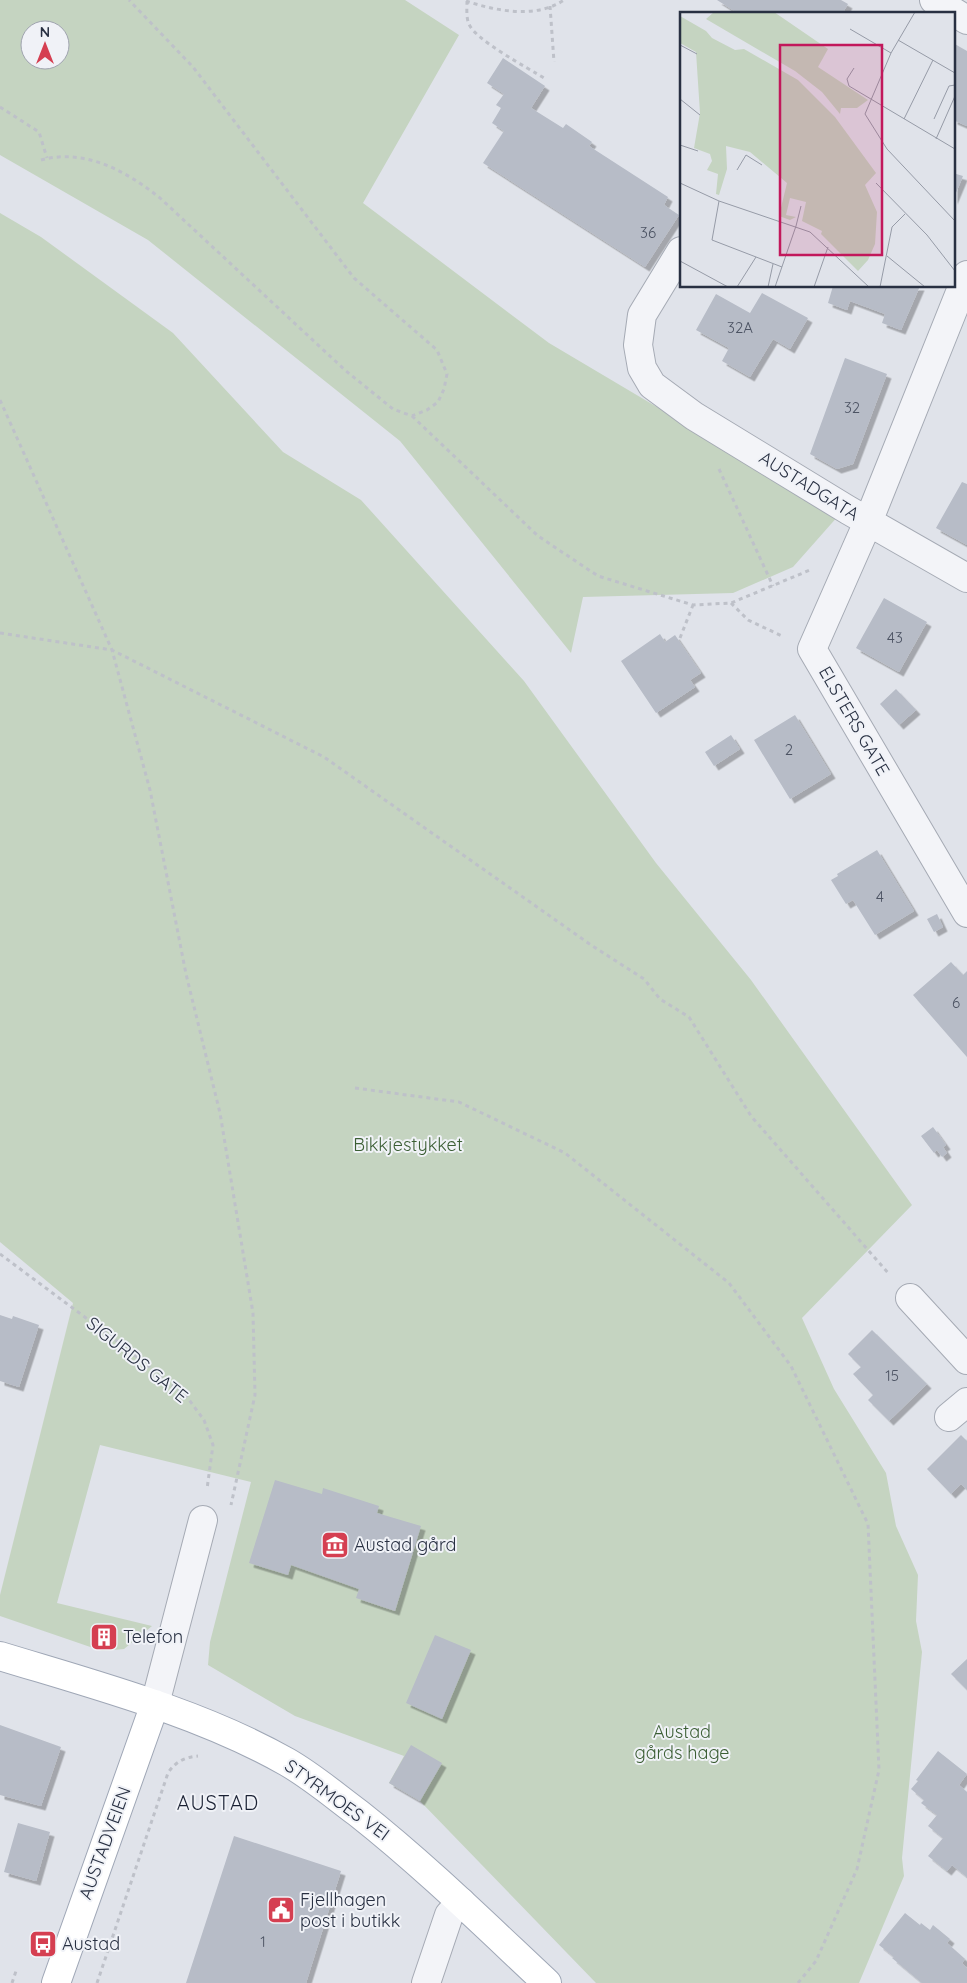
<svg xmlns="http://www.w3.org/2000/svg" width="967" height="1983" viewBox="0 0 967 1983" font-family="Quicksand,sans-serif">
<style>
.green{fill:#c5d4c1;fill-rule:evenodd}
.building{fill:#b7bcc7;filter:url(#shadow)}
.lines{fill:none;stroke-linecap:round;stroke-linejoin:round}
.minor-casing{stroke:#a5aab4;stroke-width:30}
.major-casing{stroke:#9fa7b6;stroke-width:30}
.path{stroke:#bec1c9;stroke-width:3;stroke-dasharray:4 4;stroke-linecap:butt}
.minor{stroke:#f3f4f8;stroke-width:28}
.major{stroke:#fff;stroke-width:28}
.labels{text-anchor:middle;stroke-width:4;stroke-linejoin:round;paint-order:stroke}
.number-label{font-size:15px;fill:#4c5363}
.street-label{font-size:18px;fill:#283042;stroke:#f0f2f7}
.park-label{font-size:18px;fill:#3b5e34;stroke:#f0f2f7}
.poi-label{font-size:18px;fill:#283042;stroke:#f0f2f7;text-anchor:start}
.quarter-label{font-size:20px;letter-spacing:1px;fill:#1a2133;stroke:#f0f2f7}
.inset-road{fill:none;stroke:#969ba7;stroke-width:1}
.view{fill:#c2185b;fill-opacity:0.15;stroke:#c2185b;stroke-width:2.5}
.inset-edge{fill:none;stroke:#283042;stroke-width:2.5}
</style>
<defs>
<filter id="shadow"><feDropShadow dx="4.5" dy="4.5" stdDeviation="0" flood-color="#0004"/></filter>
</defs>
<rect width="100%" height="100%" fill="#e0e3ea"/>
<path class="green" d="M 0,0 L 405,0 L 459,35 L 363,203 L 549,343 L 839,515 L 793,567 L 733,593 L 583,597 L 571,653 L 400,441 L 148,240 L 0,155 ZM 30,30 L 60,30 L 60,60 L 30,60 Z
M 0,213 L 41,237 L 173,333 L 283,452 L 361,500 L 524,681 L 656,863 L 751,980 L 912,1205 L 802,1318 L 834,1389 L 886,1473 L 896,1526 L 918,1575 L 916,1621 L 922,1652 L 902,1858 L 904,1876 L 859,1983 L 596,1983 L 420,1801 L 389,1783 L 404,1756 L 295,1716 L 208,1665 L 210,1642 L 251,1482 L 100,1445 L 57,1603 L 152,1626 L 124,1649 L 102,1651 L 0,1616 L 0,1595 L 73,1303 L 0,1242 Z"/>
<path class="building" d="M 717,0 L 841,0 L 848,4 L 842,14 L 739,14 Z
M 953,43 L 967,51 L 967,126 L 953,120 Z
M 503,58 L 545,86 L 531,108 L 563,128 L 566,124 L 592,142 L 589,146 L 668,197 L 664,205 L 679,215 L 645,267 L 483,163 L 504,131 L 492,123 L 501,108 L 496,105 L 504,94 L 487,83 Z
M 953,173 L 963,176 L 953,200 Z
M 833,286 L 920,286 L 901,330 L 882,323 L 885,314 L 850,301 L 847,310 L 828,303 Z
M 762,293 L 808,318 L 790,349 L 773,339 L 750,377 L 722,361 L 729,348 L 696,330 L 716,294 L 750,313 Z
M 845,358 L 887,374 L 853,464 L 837,469 L 810,454 Z
M 962,482 L 967,484 L 967,545 L 936,528 Z
M 884,598 L 927,622 L 899,672 L 856,648 Z
M 660,634 L 665,642 L 675,635 L 701,673 L 690,680 L 695,687 L 656,713 L 621,661 Z
M 896,689 L 916,710 L 899,725 L 880,704 Z
M 795,715 L 831,774 L 790,799 L 754,740 Z
M 731,735 L 740,749 L 714,766 L 705,752 Z
M 877,850 L 914,911 L 875,935 L 853,900 L 846,904 L 831,880 L 838,876 L 837,874 Z
M 937,914 L 943,927 L 934,932 L 927,919 Z
M 951,962 L 963,975 L 967,971 L 967,1057 L 913,995 Z
M 933,1127 L 946,1145 L 943,1147 L 947,1153 L 942,1157 L 937,1150 L 934,1153 L 921,1136 Z
M 0,1315 L 12,1319 L 13,1316 L 39,1325 L 19,1387 L 0,1381 Z
M 872,1330 L 927,1384 L 889,1421 L 868,1400 L 873,1395 L 853,1374 L 861,1367 L 848,1354 Z
M 961,1435 L 967,1441 L 967,1490 L 961,1484 L 951,1494 L 927,1469 Z
M 275,1480 L 322,1494 L 323,1488 L 379,1506 L 377,1513 L 421,1526 L 395,1611 L 356,1598 L 359,1589 L 291,1565 L 288,1575 L 249,1563 Z
M 102,1634 L 108,1635 L 106,1641 L 100,1639 Z
M 435,1635 L 471,1650 L 442,1719 L 406,1703 Z
M 967,1659 L 967,1690 L 951,1674 Z
M 0,1725 L 61,1747 L 41,1806 L 0,1795 Z
M 411,1745 L 442,1763 L 420,1801 L 389,1783 Z
M 938,1751 L 967,1774 L 959,1785 L 967,1792 L 967,1877 L 952,1865 L 947,1871 L 928,1856 L 943,1838 L 928,1826 L 937,1815 L 921,1803 L 924,1800 L 911,1789 L 918,1781 L 916,1780 Z
M 18,1823 L 50,1832 L 36,1881 L 4,1872 Z
M 234,1836 L 341,1871 L 306,1983 L 186,1983 Z
M 905,1913 L 920,1925 L 921,1923 L 930,1930 L 933,1925 L 950,1939 L 947,1943 L 965,1959 L 962,1963 L 967,1968 L 967,1983 L 922,1983 L 892,1958 L 894,1957 L 879,1945 Z"/>
<g class="lines">
<g class="minor-casing">
<path id="minor" d="M 934,0 L 967,20
M 681,251 L 642,315 L 638,345 L 642,368 L 652,385 L 694,416 L 848,510 L 967,578
M 967,275 L 868,522 L 812,649 L 967,913
M 910,1298 L 967,1360
M 949,1417 L 967,1402
M 155,1704 L 203,1520
M 426,1983 L 449,1915 L 461,1902"/>
</g>
<g class="major-casing">
<path id="major" d="M 0,1656 C 95,1685 201,1713 287,1762 C 313,1777 335,1796 358,1813 C 425,1866 485,1925 547,1983
M 56,1983 L 155,1704"/>
</g>
<path class="path" d="M 466,1 C 496,11 536,19 564,0
M 467,1 C 467,8 466,18 469,24 C 475,40 528,68 544,78
M 550,6 L 554,62
M 0,107 L 39,132 L 47,158
M 41,160 C 85,148 126,171 160,198 L 346,371 L 393,409 L 412,416 L 427,410 L 438,402 L 444,389 L 447,374 L 437,350 L 354,278 L 193,67 L 129,0
M 0,400 L 112,650 L 150,790 L 186,974 L 220,1113 L 253,1313 L 255,1395 L 231,1505
M 412,416 L 538,536 L 598,576 L 693,605 L 731,603 L 810,570
M 719,469 L 773,586
M 731,603 L 748,620 L 782,636
M 0,633 L 112,650 L 324,757 L 591,945 L 644,979 L 660,999 L 689,1017 L 751,1116 L 889,1274
M 680,638 L 693,605
M 355,1088 L 459,1102 L 565,1153 L 729,1283 L 791,1366 L 868,1524 L 879,1770 L 857,1869 L 816,1961 L 798,1983
M 0,1254 L 117,1341 L 187,1397 L 204,1420 L 213,1445 L 207,1489
M 12,1983 L 17,1968
M 97,1983 L 168,1773 C 175,1762 185,1757 198,1756"/>
<use href="#minor" class="minor"/>
<use href="#major" class="major"/>
</g>
<defs>
<g id="museum-square" transform="scale(1.4375)"><rect x="-9" y="-9" width="18" height="18" rx="4" fill="#d53f51" stroke="#f0f2f7"/><path d="M0-6L6-3V-2H-6V-3ZM-5-1h2V3h-2ZM-1-1h2V3h-2ZM3-1h2V3H3ZM-6 4H6V6H-6Z" fill="#fff"/></g>
<g id="building-square" transform="scale(1.4375)"><rect x="-9" y="-9" width="18" height="18" rx="4" fill="#d53f51" stroke="#f0f2f7"/><path d="M-4-6H4V6H1V3H-1V6H-4ZM-2.5-4.3h1.7v1.8h-1.7ZM.8-4.3h1.7v1.8H.8ZM-2.5-1h1.7V.8h-1.7ZM.8-1h1.7V.8H.8Z" fill="#fff"/></g>
<g id="civic-square" transform="scale(1.4375)"><rect x="-9" y="-9" width="18" height="18" rx="4" fill="#d53f51" stroke="#f0f2f7"/><path d="M-.6-6.5H3V-4.5H.6V-3L4-1V1h2V6H-6V1h2V-1L-.6-3ZM-1.2 2.5V6h2.4V2.5Z" fill="#fff"/></g>
<g id="bus-square" transform="scale(1.4375)"><rect x="-9" y="-9" width="18" height="18" rx="4" fill="#d53f51" stroke="#f0f2f7"/><path d="M-5-6H5V4H4V6H2V4H-2V6H-4V4H-5ZM-3.5-4V0h7V-4ZM-3.5 1.2v1.5H-2V1.2ZM2 1.2v1.5H3.5V1.2Z" fill="#fff"/></g>
</defs>
<g fill-rule="evenodd">
<use href="#museum-square" x="335" y="1545"/>
<use href="#building-square" x="104" y="1637"/>
<use href="#civic-square" x="281" y="1910"/>
<use href="#bus-square" x="43" y="1944"/>
</g>
<g class="labels">
<g class="number-label">
<text x="648" y="238">36</text>
<text x="740" y="333">32A</text>
<text x="852" y="413">32</text>
<text x="895" y="643">43</text>
<text x="789" y="755">2</text>
<text x="880" y="902">4</text>
<text x="956" y="1008">6</text>
<text x="892" y="1381">15</text>
<text x="263" y="1947">1</text>
</g>
<g class="street-label">
<text transform="translate(809 486) rotate(32)" y="6">AUSTADGATA</text>
<text transform="translate(854 721) rotate(60)" y="6">ELSTERS GATE</text>
<text transform="translate(137 1360) rotate(39)" y="6">SIGURDS GATE</text>
<text transform="translate(337 1800) rotate(36)" y="6">STYRMOES VEI</text>
<text transform="translate(105 1843) rotate(-70)" y="6">AUSTADVEIEN</text>
</g>
<g class="park-label">
<text x="408" y="1151">Bikkjestykket</text>
<text x="682" y="1738">Austad<tspan x="682" dy="21">gårds hage</tspan></text>
</g>
<g class="poi-label">
<text x="354" y="1551">Austad gård</text>
<text x="123" y="1643">Telefon</text>
<text x="300" y="1906">Fjellhagen<tspan x="300" dy="21">post i butikk</tspan></text>
<text x="62" y="1950">Austad</text>
</g>
<g class="quarter-label">
<text x="218" y="1810">AUSTAD</text>
</g>
</g>
<g transform="translate(680 12)">
<rect width="275" height="275" fill="#e0e3ea"/>
<path d="M 34,0 L 94,0 L 148,37 L 138,55 L 188,88 L 177,96 L 161,96 L 160,102 L 142,80 L 115,59 L 26,7 ZM 0,4 L 26,19 L 32,26 L 55,38 L 64,37 L 118,68 L 155,105 L 196,161 L 185,173 L 197,200 L 195,232 L 188,248 L 178,259 L 141,222 L 142,219 L 122,209 L 126,190 L 110,186 L 106,203 L 116,205 L 110,208 L 99,204 L 107,171 L 70,140 L 46,134 L 47,157 L 39,183 L 36,182 L 38,162 L 27,158 L 32,149 L 30,142 L 14,136 L 20,101 L 16,40 L 0,31 Z" fill="#c5d4c1"/>
<path class="inset-road" d="M 235,0 L 211,41 L 185,102 L 207,137 L 275,209M 170,17 L 211,41M 218,28 L 275,61M 0,33 L 17,42M 174,56 L 167,67 L 169,74 L 275,137M 0,87 L 20,103M 224,107 L 253,48M 254,107 L 269,74 L 275,73M 256,127 L 275,84M 0,133 L 18,139M 57,158 L 66,143 L 82,153M 0,171 L 39,189 L 130,220 L 189,275M 196,171 L 247,223 L 275,259M 39,189 L 32,228 L 102,255M 116,214 L 121,194M 207,244 L 245,275M 0,249 L 48,275M 57,275 L 76,245M 88,275 L 93,252M 95,275 L 116,214M 134,275 L 148,235M 200,275 L 212,215 L 225,202"/>
<path class="view" d="M 100,33 L 202,33 L 202,243 L 100,243 Z"/>
<rect width="275" height="275" class="inset-edge"/>
</g>
<g transform="translate(45 45)"><circle r="24" fill="#f0f2f7" stroke="#a0a4af"/>
<path d="M0-4L9 19L0 12L-9 19Z" fill="#d53f51"/>
<text y="-8" font-size="14" font-weight="bold" text-anchor="middle" fill="#283042">N</text>
</g>
</svg>
